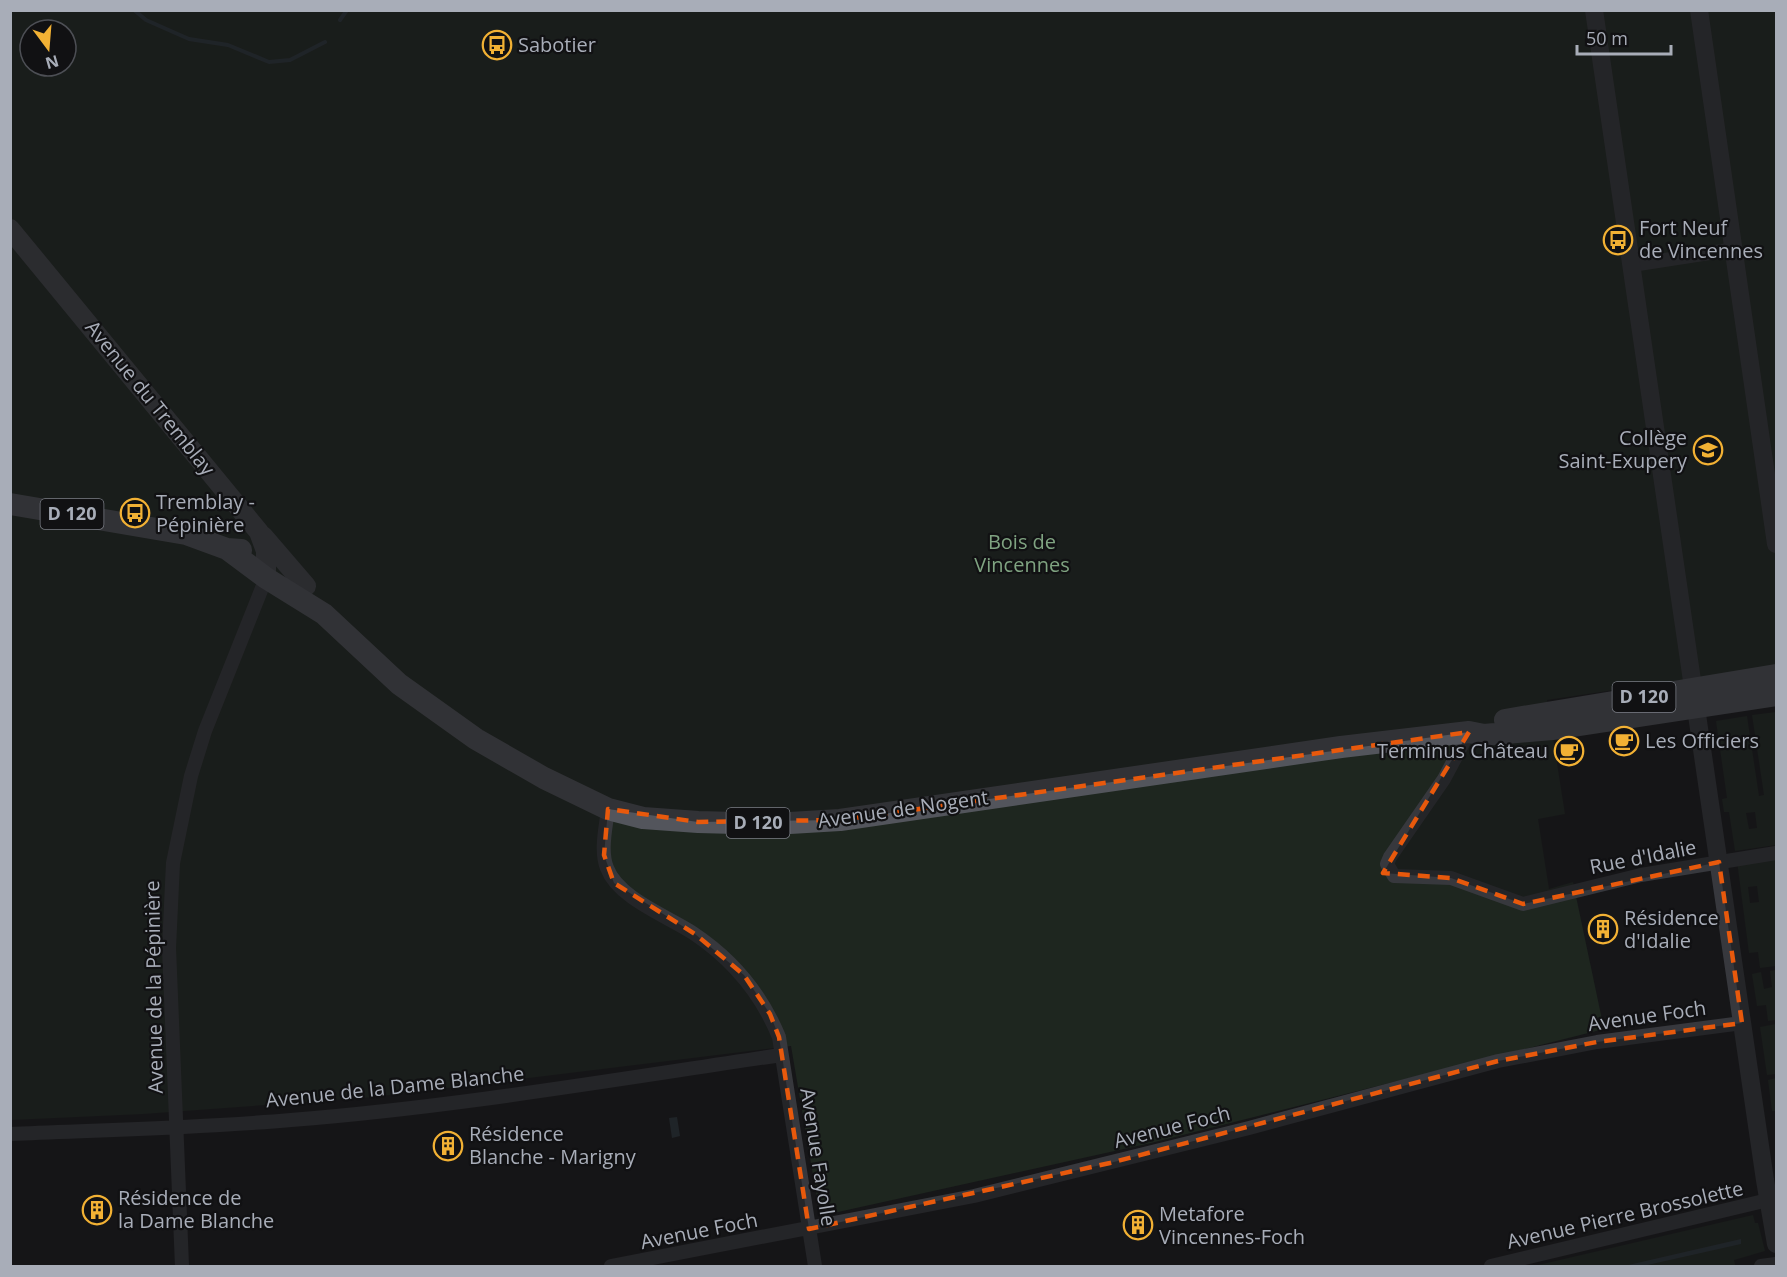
<svg xmlns="http://www.w3.org/2000/svg" width="1787" height="1277" viewBox="0 0 1787 1277" font-family="'Open Sans',sans-serif">
<style>
.green{fill:#1e261f;fill-rule:evenodd}
.water{fill:#2c353c}
.lines{fill:none;stroke-linecap:round;stroke-linejoin:round}
.stream{stroke:#2c353c;stroke-width:4}
.minor{stroke:#37383d;stroke-width:14}
.tertiary{stroke:#37383d;stroke-width:18}
.secondary{stroke:#45474d;stroke-width:20}
.primary{stroke:#53555c;stroke-width:22}
.marked{fill:none;stroke:#e8590c;stroke-width:4.5;stroke-dasharray:12 8;stroke-linejoin:round}
.labels{text-anchor:middle;stroke-width:4.5;stroke-linejoin:round;paint-order:stroke}
.shield{fill:#111113;stroke:#7b7e86;stroke-width:1.5}
.shield-label{font-size:18px;font-weight:bold;fill:#a8adb8}
.poi-label{font-size:20px;fill:#a8adb8;stroke:#111113;text-anchor:start}
.street-label{font-size:20px;fill:#a8adb8;stroke:#111113}
.park-label{font-size:20px;fill:#7fa381;stroke:#111113}
</style>
<rect width="100%" height="100%" fill="#161618"/>
<path class="green" d="M 10,11 L 1776,11 L 1776,666 L 1547,700 L 1565,814 L 1538,819 L 1549,889 L 1573,882 L 1604,1029 L 1151,1143 L 820,1216 L 791,1046 L 374,1097 L 143,1114 L 11,1120 ZM 30,30 L 66,30 L 66,66 L 30,66 Z
M 1776,712 L 1776,845 L 1735,851 L 1729,812 L 1724,812 L 1722,799 L 1727,798 L 1716,721 L 1747,716 L 1759,796 L 1764,795 L 1752,715 ZM 1755,812 L 1757,828 L 1749,829 L 1746,813 Z
M 1776,856 L 1776,966 L 1760,968 L 1758,952 L 1749,953 L 1737,861 ZM 1757,886 L 1759,902 L 1750,903 L 1748,887 Z
M 1776,970 L 1776,1020 L 1768,1021 L 1766,1005 L 1757,1006 L 1752,974 L 1761,972 L 1764,989 L 1772,987 L 1770,971 Z
M 1776,1024 L 1776,1074 L 1767,1075 L 1760,1027 Z
M 1776,1078 L 1776,1111 L 1772,1111 L 1768,1080 Z
M 1753,1215 L 1755,1223 L 1758,1223 L 1765,1251 L 1734,1260 L 1735,1265 L 1534,1266 Z"/>
<path class="water" d="M 677,1117 L 680,1136 L 672,1138 L 669,1118 Z
M 1741,1239 L 1741,1244 L 1643,1266 L 1624,1266 Z"/>
<g class="lines">
<path class="stream" d="M 134,10 L 146,20 L 189,39 L 228,45 L 269,62 L 290,60 L 325,42
M 340,20 L 347,10"/>
<path class="minor" d="M 1632,265 L 1735,249
M 1469,732 L 1444,779 L 1390,857 L 1387,864 L 1394,876 L 1451,878 L 1523,904 L 1641,875 L 1776,853
M 608,809 C 606,827 600,851 607,868 C 618,898 667,916 693,933 C 732,959 761,993 779,1037 L 815,1266
M 10,1134 C 104,1130 198,1128 291,1120 C 455,1107 618,1079 781,1055
M 182,1266 L 169,948 L 173,863 L 191,776 L 205,731 L 266,578
M 611,1266 L 974,1196 L 1249,1128 L 1498,1061 L 1597,1042 L 1742,1023
M 1491,1266 L 1768,1200
M 1761,1266 L 1776,1264"/>
<path class="tertiary" d="M 1594,10 L 1765,1180 L 1776,1244
M 1699,10 L 1776,544"/>
<path class="secondary" d="M 10,229 L 259,532 L 266,551 L 266,578
M 263,536 L 306,586"/>
<path class="primary" d="M 10,504 L 186,534 L 227,549 L 241,550
M 227,549 L 266,578 L 324,614 L 399,684 L 476,739 L 544,778 L 608,809 L 643,818 L 698,822 L 773,824 L 840,820 L 1341,747 L 1469,732 L 1484,735 L 1552,729 L 1776,695
M 1505,720 L 1776,675"/>
</g>
<path d="M0 0H1787V1277H0ZM 1469,732 L 1383,873 L 1451,878 L 1523,904 L 1719,862 L 1742,1023 L 1597,1042 L 1498,1061 L 1110,1163 L 809,1229 L 779,1037 L 770,1014 L 744,975 L 695,934 L 614,883 L 604,855 L 608,809 L 698,822 L 840,820 Z" fill="#161618" fill-opacity=".55" fill-rule="evenodd"/>
<path class="marked" d="M 1469,732 L 1383,873 L 1451,878 L 1523,904 L 1719,862 L 1742,1023 L 1597,1042 L 1498,1061 L 1110,1163 L 809,1229 L 779,1037 L 770,1014 L 744,975 L 695,934 L 614,883 L 604,855 L 608,809 L 698,822 L 840,820 Z"/>
<defs>
<g id="bus-ring" transform="scale(1.5)"><circle r="9.5" fill="#111113" stroke="#f2b134" stroke-width="1.5"/><path d="M-5-6H5V4H4V6H2V4H-2V6H-4V4H-5ZM-3.5-4V0h7V-4ZM-3.5 1.2v1.5H-2V1.2ZM2 1.2v1.5H3.5V1.2Z" fill="#f2b134"/></g>
<g id="school-ring" transform="scale(1.5)"><circle r="9.5" fill="#111113" stroke="#f2b134" stroke-width="1.5"/><path d="M0-5L7-2L0 1L-7-2ZM-4 1L0 2.5L4 1V4Q0 6-4 4Z" fill="#f2b134"/></g>
<g id="cafe-ring" transform="scale(1.5)"><circle r="9.5" fill="#111113" stroke="#f2b134" stroke-width="1.5"/><path d="M-5.5-4.5H6V0H3Q3 3.5 0 3.5H-2.5Q-5.5 3.5-5.5 0ZM3-3.2v2h1.7v-2ZM-6 4.5H4V6H-6Z" fill="#f2b134"/></g>
<g id="building-ring" transform="scale(1.5)"><circle r="9.5" fill="#111113" stroke="#f2b134" stroke-width="1.5"/><path d="M-4-6H4V6H1V3H-1V6H-4ZM-2.5-4.3h1.7v1.8h-1.7ZM.8-4.3h1.7v1.8H.8ZM-2.5-1h1.7V.8h-1.7ZM.8-1h1.7V.8H.8Z" fill="#f2b134"/></g>
</defs>
<g fill-rule="evenodd">
<use href="#bus-ring" x="497" y="45"/>
<use href="#bus-ring" x="1618" y="240"/>
<use href="#school-ring" x="1708" y="450"/>
<use href="#bus-ring" x="135" y="513"/>
<use href="#cafe-ring" x="1624" y="741"/>
<use href="#cafe-ring" x="1569" y="751"/>
<use href="#building-ring" x="1603" y="929"/>
<use href="#building-ring" x="448" y="1146"/>
<use href="#building-ring" x="97" y="1210"/>
<use href="#building-ring" x="1138" y="1225"/>
</g>
<g class="labels">
<g class="shield">
<rect x="40.5" y="499" width="63" height="30" rx="4.5"/>
<rect x="1612.5" y="682" width="63" height="30" rx="4.5"/>
<rect x="726.5" y="808" width="63" height="30" rx="4.5"/>
</g>
<g class="shield-label">
<text x="72" y="520">D 120</text>
<text x="1644" y="703">D 120</text>
<text x="758" y="829">D 120</text>
</g>
<g class="poi-label">
<text x="518" y="52">Sabotier</text>
<text x="1639" y="235">Fort Neuf<tspan x="1639" dy="23">de Vincennes</tspan></text>
<text x="1687" y="445" text-anchor="end">Collège<tspan x="1687" dy="23">Saint-Exupery</tspan></text>
<text x="156" y="509">Tremblay -<tspan x="156" dy="23">Pépinière</tspan></text>
<text x="1645" y="748">Les Officiers</text>
<text x="1548" y="758" text-anchor="end">Terminus Château</text>
<text x="1624" y="925">Résidence<tspan x="1624" dy="23">d'Idalie</tspan></text>
<text x="469" y="1141">Résidence<tspan x="469" dy="23">Blanche - Marigny</tspan></text>
<text x="118" y="1205">Résidence de<tspan x="118" dy="23">la Dame Blanche</tspan></text>
<text x="1159" y="1221">Metafore<tspan x="1159" dy="23">Vincennes-Foch</tspan></text>
</g>
<g class="street-label">
<text transform="translate(150 398) rotate(51)" y="7">Avenue du Tremblay</text>
<text transform="translate(903 809) rotate(-8)" y="7">Avenue de Nogent</text>
<text transform="translate(1643 857) rotate(-11)" y="7">Rue d'Idalie</text>
<text transform="translate(154 987) rotate(-91)" y="7">Avenue de la Pépinière</text>
<text transform="translate(1647 1016) rotate(-8)" y="7">Avenue Foch</text>
<text transform="translate(395 1087) rotate(-6)" y="7">Avenue de la Dame Blanche</text>
<text transform="translate(1172 1127) rotate(-14)" y="7">Avenue Foch</text>
<text transform="translate(818 1157) rotate(81)" y="7">Avenue Fayolle</text>
<text transform="translate(1625 1215) rotate(-13)" y="7">Avenue Pierre Brossolette</text>
<text transform="translate(699 1231) rotate(-11)" y="7">Avenue Foch</text>
</g>
<g class="park-label">
<text x="1022" y="549">Bois de<tspan x="1022" dy="23">Vincennes</tspan></text>
</g>
</g>
<rect width="1787" height="1277" fill="none" stroke="#a8adb8" stroke-width="24"/>
<g transform="translate(48 48) rotate(164)"><circle r="28" fill="#111113" stroke="#4d4f55" stroke-width="1.5"/>
<path d="M0-4.5L10 22L0 15L-10 22Z" fill="#f2b134"/>
<text y="-9" font-size="16" font-weight="bold" text-anchor="middle" fill="#a8adb8">N</text>
</g>
<path d="M1577 45v9h94v-9" fill="none" stroke="#a8adb8" stroke-width="3"/>
<text x="1586" y="45" font-size="18" fill="#a8adb8" stroke="#111113" stroke-width="4.5" paint-order="stroke">50 m</text>
</svg>
